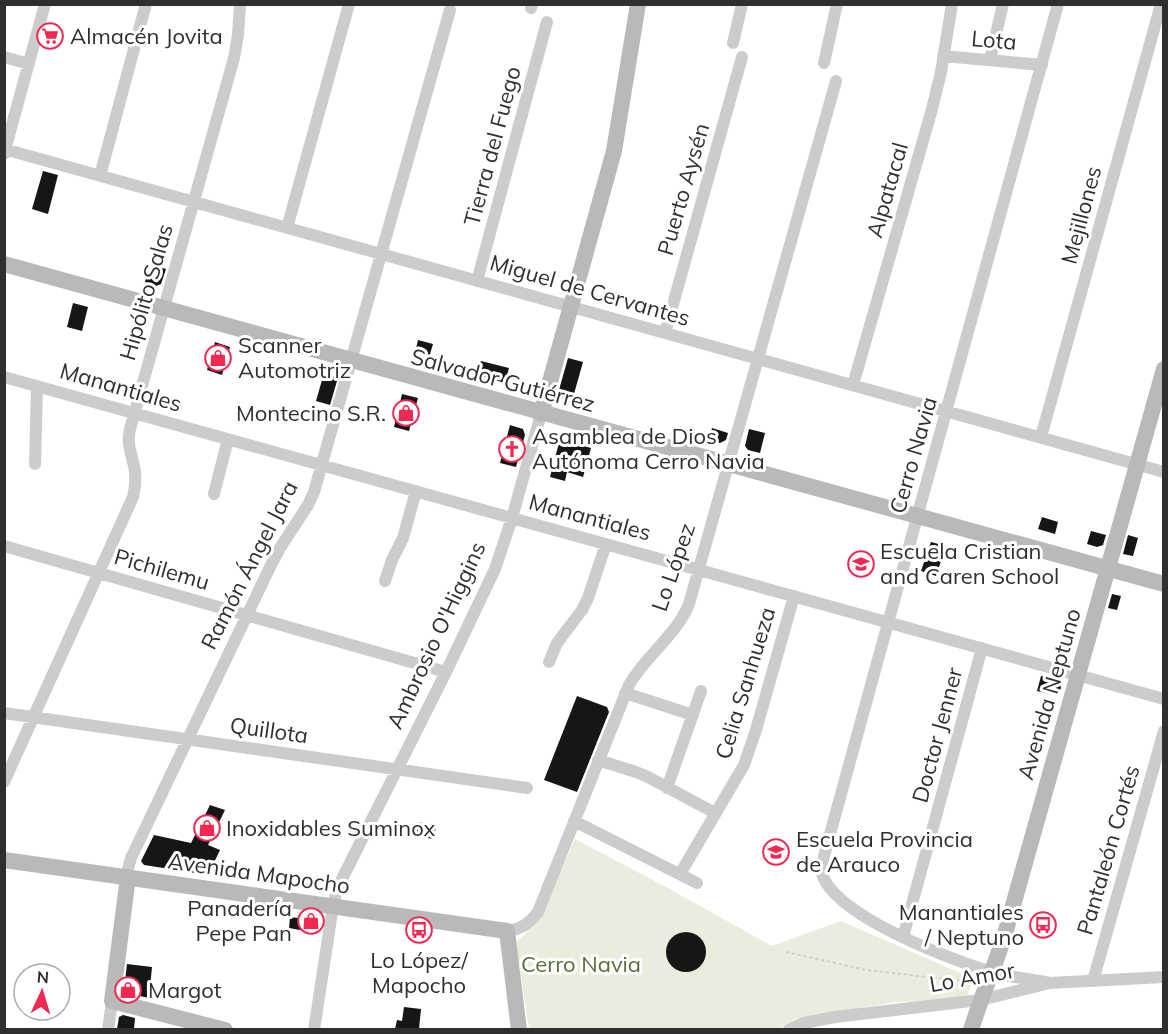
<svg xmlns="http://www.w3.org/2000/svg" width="1168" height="1034" viewBox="0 0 1168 1034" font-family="Mulish,sans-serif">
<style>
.green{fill:#e8eddd}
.building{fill:#161616}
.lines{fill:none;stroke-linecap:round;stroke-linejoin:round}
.path{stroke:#ccc;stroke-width:2;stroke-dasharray:3 3;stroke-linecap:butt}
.street{stroke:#ccc;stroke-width:12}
.secondary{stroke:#b9b9b9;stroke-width:16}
.labels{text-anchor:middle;stroke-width:6;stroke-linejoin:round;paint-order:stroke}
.poi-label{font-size:22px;fill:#2f2f2f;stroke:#fff;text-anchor:start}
.street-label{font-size:22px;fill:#2f2f2f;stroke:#fff}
.park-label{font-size:22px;fill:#5a6e3a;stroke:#fff}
</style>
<rect width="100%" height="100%" fill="#fff"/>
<path class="green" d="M 575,839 L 666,887 L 772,946 L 841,921 L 974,979 L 965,1000 L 895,1002 L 797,1019 L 779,1029 L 529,1029 L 516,943 L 541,918 Z"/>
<path class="building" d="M 43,171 L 58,175 L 48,214 L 32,209 Z
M 150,264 L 166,269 L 161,284 L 156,286 L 145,282 Z
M 73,303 L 88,307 L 82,331 L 67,327 Z
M 418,340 L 433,344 L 428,361 L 414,357 Z
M 215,342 L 230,347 L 222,375 L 207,370 Z
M 568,358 L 583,362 L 572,401 L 557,397 Z
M 481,361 L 509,368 L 505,383 L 477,375 Z
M 324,373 L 335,376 L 337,381 L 330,405 L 316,401 Z
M 402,394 L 418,398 L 409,431 L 394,427 Z
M 510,425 L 523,429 L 525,435 L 516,467 L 500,463 Z
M 712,428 L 728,433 L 726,440 L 720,443 L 709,439 Z
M 749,429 L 765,433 L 760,453 L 748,450 L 745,446 Z
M 560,439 L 591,448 L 583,477 L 567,472 L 565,481 L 550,477 Z
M 1042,517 L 1058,522 L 1055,534 L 1038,529 Z
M 1091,531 L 1106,535 L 1103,545 L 1097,547 L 1087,544 Z
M 1128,535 L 1138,538 L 1133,556 L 1123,554 Z
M 931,542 L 946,546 L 936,576 L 921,571 Z
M 1112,594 L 1121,596 L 1117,610 L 1108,608 Z
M 1041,676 L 1058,680 L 1061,687 L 1059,696 L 1037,691 Z
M 577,696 L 607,707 L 609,712 L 577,792 L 544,780 Z
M 210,805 L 225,810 L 208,845 L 220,850 L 210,871 L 205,870 L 202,874 L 144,865 L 141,861 L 154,835 L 191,843 Z
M 417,822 L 436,825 L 434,839 L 414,836 Z
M 290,917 L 314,920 L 318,924 L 316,933 L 289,928 Z
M666 952a20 20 0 1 1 40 0a20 20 0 1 1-40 0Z
M 127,964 L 152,967 L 149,998 L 126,993 L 124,990 Z
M 404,1007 L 421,1009 L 419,1029 L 395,1029 L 397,1020 L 402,1021 Z
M 123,1015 L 135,1018 L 134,1029 L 117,1029 L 119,1017 Z"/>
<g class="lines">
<path class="path" d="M 786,952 L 866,970 L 962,981 L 974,984"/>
<path class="street" d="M 531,8 L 532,4
M 733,43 L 742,4
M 943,56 L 1042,65
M 4,57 L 29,64
M 990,60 L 1003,4
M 824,63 L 837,4
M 4,149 L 1164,472
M 4,154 L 45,4
M 100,176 L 146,4
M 287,228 L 349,4
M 477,281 L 547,22
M 665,333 L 742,57
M 4,377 L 1164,699
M 853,385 L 932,109 L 941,72 L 952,4
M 1041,437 L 1161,4
M 35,464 L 37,386
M 214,494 L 228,439
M 4,546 L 446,672
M 385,581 L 392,560 L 403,538 L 416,491
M 549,662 L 557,643 L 582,610 L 588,598 L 606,544
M 625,693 L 693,715
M 4,713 L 527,788
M 598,760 L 636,772 L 648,777 L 715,813
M 4,782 L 133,497 C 135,489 136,481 135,472 C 133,456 126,446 130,429 L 234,58 L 238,35 L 240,4
M 667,788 L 701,691
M 574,821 L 697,883
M 680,874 L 744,765 L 756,730 L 794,596
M 128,877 L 128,869 L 131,858 L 270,567 L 280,548 L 308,505 L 314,492 L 450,10
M 507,931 C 521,930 530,923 538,912 L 629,685 C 646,655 676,636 689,604 L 836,81
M 903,937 L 982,648
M 1093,981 L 1164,731
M 1050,983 C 1035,980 1019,978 1004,975 C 965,966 821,913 821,867 L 1058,4
M 108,1030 L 112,1001
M 314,1030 L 333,906 L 337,889 L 446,672 L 495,569 L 512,518 L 541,414
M 789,1030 L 804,1023 L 835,1017 L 980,1000 L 1050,983 L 1164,977"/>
<path class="secondary" d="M 4,264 L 1164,584
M 541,414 L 614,151 L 638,4
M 4,860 L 507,931 L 519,1030
M 128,877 L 112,1001 L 225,1030
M 971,1030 C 981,997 995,966 1005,934 L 1164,369"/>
</g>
<defs>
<g id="supermarket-ring" transform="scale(1.35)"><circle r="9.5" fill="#fff" stroke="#f02852" stroke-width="1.5"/><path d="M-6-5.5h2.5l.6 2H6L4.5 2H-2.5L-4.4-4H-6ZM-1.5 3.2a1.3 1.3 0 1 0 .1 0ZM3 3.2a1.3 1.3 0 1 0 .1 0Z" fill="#f02852"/></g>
<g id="shop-ring" transform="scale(1.35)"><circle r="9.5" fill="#fff" stroke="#f02852" stroke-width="1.5"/><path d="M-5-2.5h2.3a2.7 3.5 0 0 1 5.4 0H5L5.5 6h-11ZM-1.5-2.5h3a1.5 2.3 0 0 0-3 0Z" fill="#f02852"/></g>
<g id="church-ring" transform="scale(1.35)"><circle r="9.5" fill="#fff" stroke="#f02852" stroke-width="1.5"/><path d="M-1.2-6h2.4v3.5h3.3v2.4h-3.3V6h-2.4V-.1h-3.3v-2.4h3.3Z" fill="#f02852"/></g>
<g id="school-ring" transform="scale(1.35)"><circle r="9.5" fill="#fff" stroke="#f02852" stroke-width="1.5"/><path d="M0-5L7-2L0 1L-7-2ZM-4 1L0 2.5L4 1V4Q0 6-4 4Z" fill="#f02852"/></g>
<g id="bus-ring" transform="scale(1.35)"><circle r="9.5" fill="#fff" stroke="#f02852" stroke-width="1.5"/><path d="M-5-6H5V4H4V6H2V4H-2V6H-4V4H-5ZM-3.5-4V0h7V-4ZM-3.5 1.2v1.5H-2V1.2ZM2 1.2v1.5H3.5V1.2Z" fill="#f02852"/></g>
</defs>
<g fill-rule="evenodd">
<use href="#supermarket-ring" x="50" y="36"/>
<use href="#shop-ring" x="218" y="358"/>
<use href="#shop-ring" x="406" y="413"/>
<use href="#church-ring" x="512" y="449"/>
<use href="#school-ring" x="861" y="564"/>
<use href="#shop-ring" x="207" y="828"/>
<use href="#school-ring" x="776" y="852"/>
<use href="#shop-ring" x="311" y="921"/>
<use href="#bus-ring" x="1043" y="925"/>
<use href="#bus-ring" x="419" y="930"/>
<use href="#shop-ring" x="128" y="990"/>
</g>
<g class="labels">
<g class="poi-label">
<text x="70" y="44">Almacén Jovita</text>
<text x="238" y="353">Scanner<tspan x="238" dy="25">Automotriz</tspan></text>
<text x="386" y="421" text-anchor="end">Montecino S.R.</text>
<text x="532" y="444">Asamblea de Dios<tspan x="532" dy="25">Autónoma Cerro Navia</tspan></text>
<text x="880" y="559">Escuela Cristian<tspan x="880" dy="25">and Caren School</tspan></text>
<text x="226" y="836">Inoxidables Suminox</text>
<text x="796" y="847">Escuela Provincia<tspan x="796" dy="25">de Arauco</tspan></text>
<text x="292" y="916" text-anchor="end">Panadería<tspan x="292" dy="25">Pepe Pan</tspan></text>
<text x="1024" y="920" text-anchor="end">Manantiales<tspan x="1024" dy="25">/ Neptuno</tspan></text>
<text x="419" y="968" text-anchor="middle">Lo López/<tspan x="419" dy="25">Mapocho</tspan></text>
<text x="148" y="998">Margot</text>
</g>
<g class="street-label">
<text transform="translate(994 40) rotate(5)" y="8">Lota</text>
<text transform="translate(492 146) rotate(-75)" y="8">Tierra del Fuego</text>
<text transform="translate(683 189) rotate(-74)" y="8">Puerto Aysén</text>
<text transform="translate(887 190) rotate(-74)" y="8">Alpatacal</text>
<text transform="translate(1081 215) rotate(-75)" y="8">Mejillones</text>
<text transform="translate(590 290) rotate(16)" y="8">Miguel de Cervantes</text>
<text transform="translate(146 292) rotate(-74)" y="8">Hipólito Salas</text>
<text transform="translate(503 380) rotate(15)" y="8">Salvador Gutiérrez</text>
<text transform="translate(121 387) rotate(16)" y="8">Manantiales</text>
<text transform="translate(913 455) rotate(-74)" y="8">Cerro Navia</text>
<text transform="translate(590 517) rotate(15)" y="8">Manantiales</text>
<text transform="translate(249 565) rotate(-63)" y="8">Ramón Ángel Jara</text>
<text transform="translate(673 567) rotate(-71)" y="8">Lo López</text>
<text transform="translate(162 569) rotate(16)" y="8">Pichilemu</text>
<text transform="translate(436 635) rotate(-65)" y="8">Ambrosio O'Higgins</text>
<text transform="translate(745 683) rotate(-73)" y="8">Celia Sanhueza</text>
<text transform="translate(1049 694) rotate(-74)" y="8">Avenida Neptuno</text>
<text transform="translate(269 730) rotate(8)" y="8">Quillota</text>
<text transform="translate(937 735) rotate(-75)" y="8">Doctor Jenner</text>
<text transform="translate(1108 850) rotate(-74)" y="8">Pantaleón Cortés</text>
<text transform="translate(259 873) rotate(8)" y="8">Avenida Mapocho</text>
<text transform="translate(972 977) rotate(-10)" y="8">Lo Amor</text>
</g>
<g class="park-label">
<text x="581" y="972">Cerro Navia</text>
</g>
</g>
<rect width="1168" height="1034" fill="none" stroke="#2f2f2f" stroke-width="12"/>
<g transform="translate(42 992) rotate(4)"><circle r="28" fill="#ffffff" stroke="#acacac" stroke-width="1.5"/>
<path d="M0-4.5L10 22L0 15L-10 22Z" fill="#f02852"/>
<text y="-9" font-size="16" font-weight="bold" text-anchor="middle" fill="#2f2f2f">N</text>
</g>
</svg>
